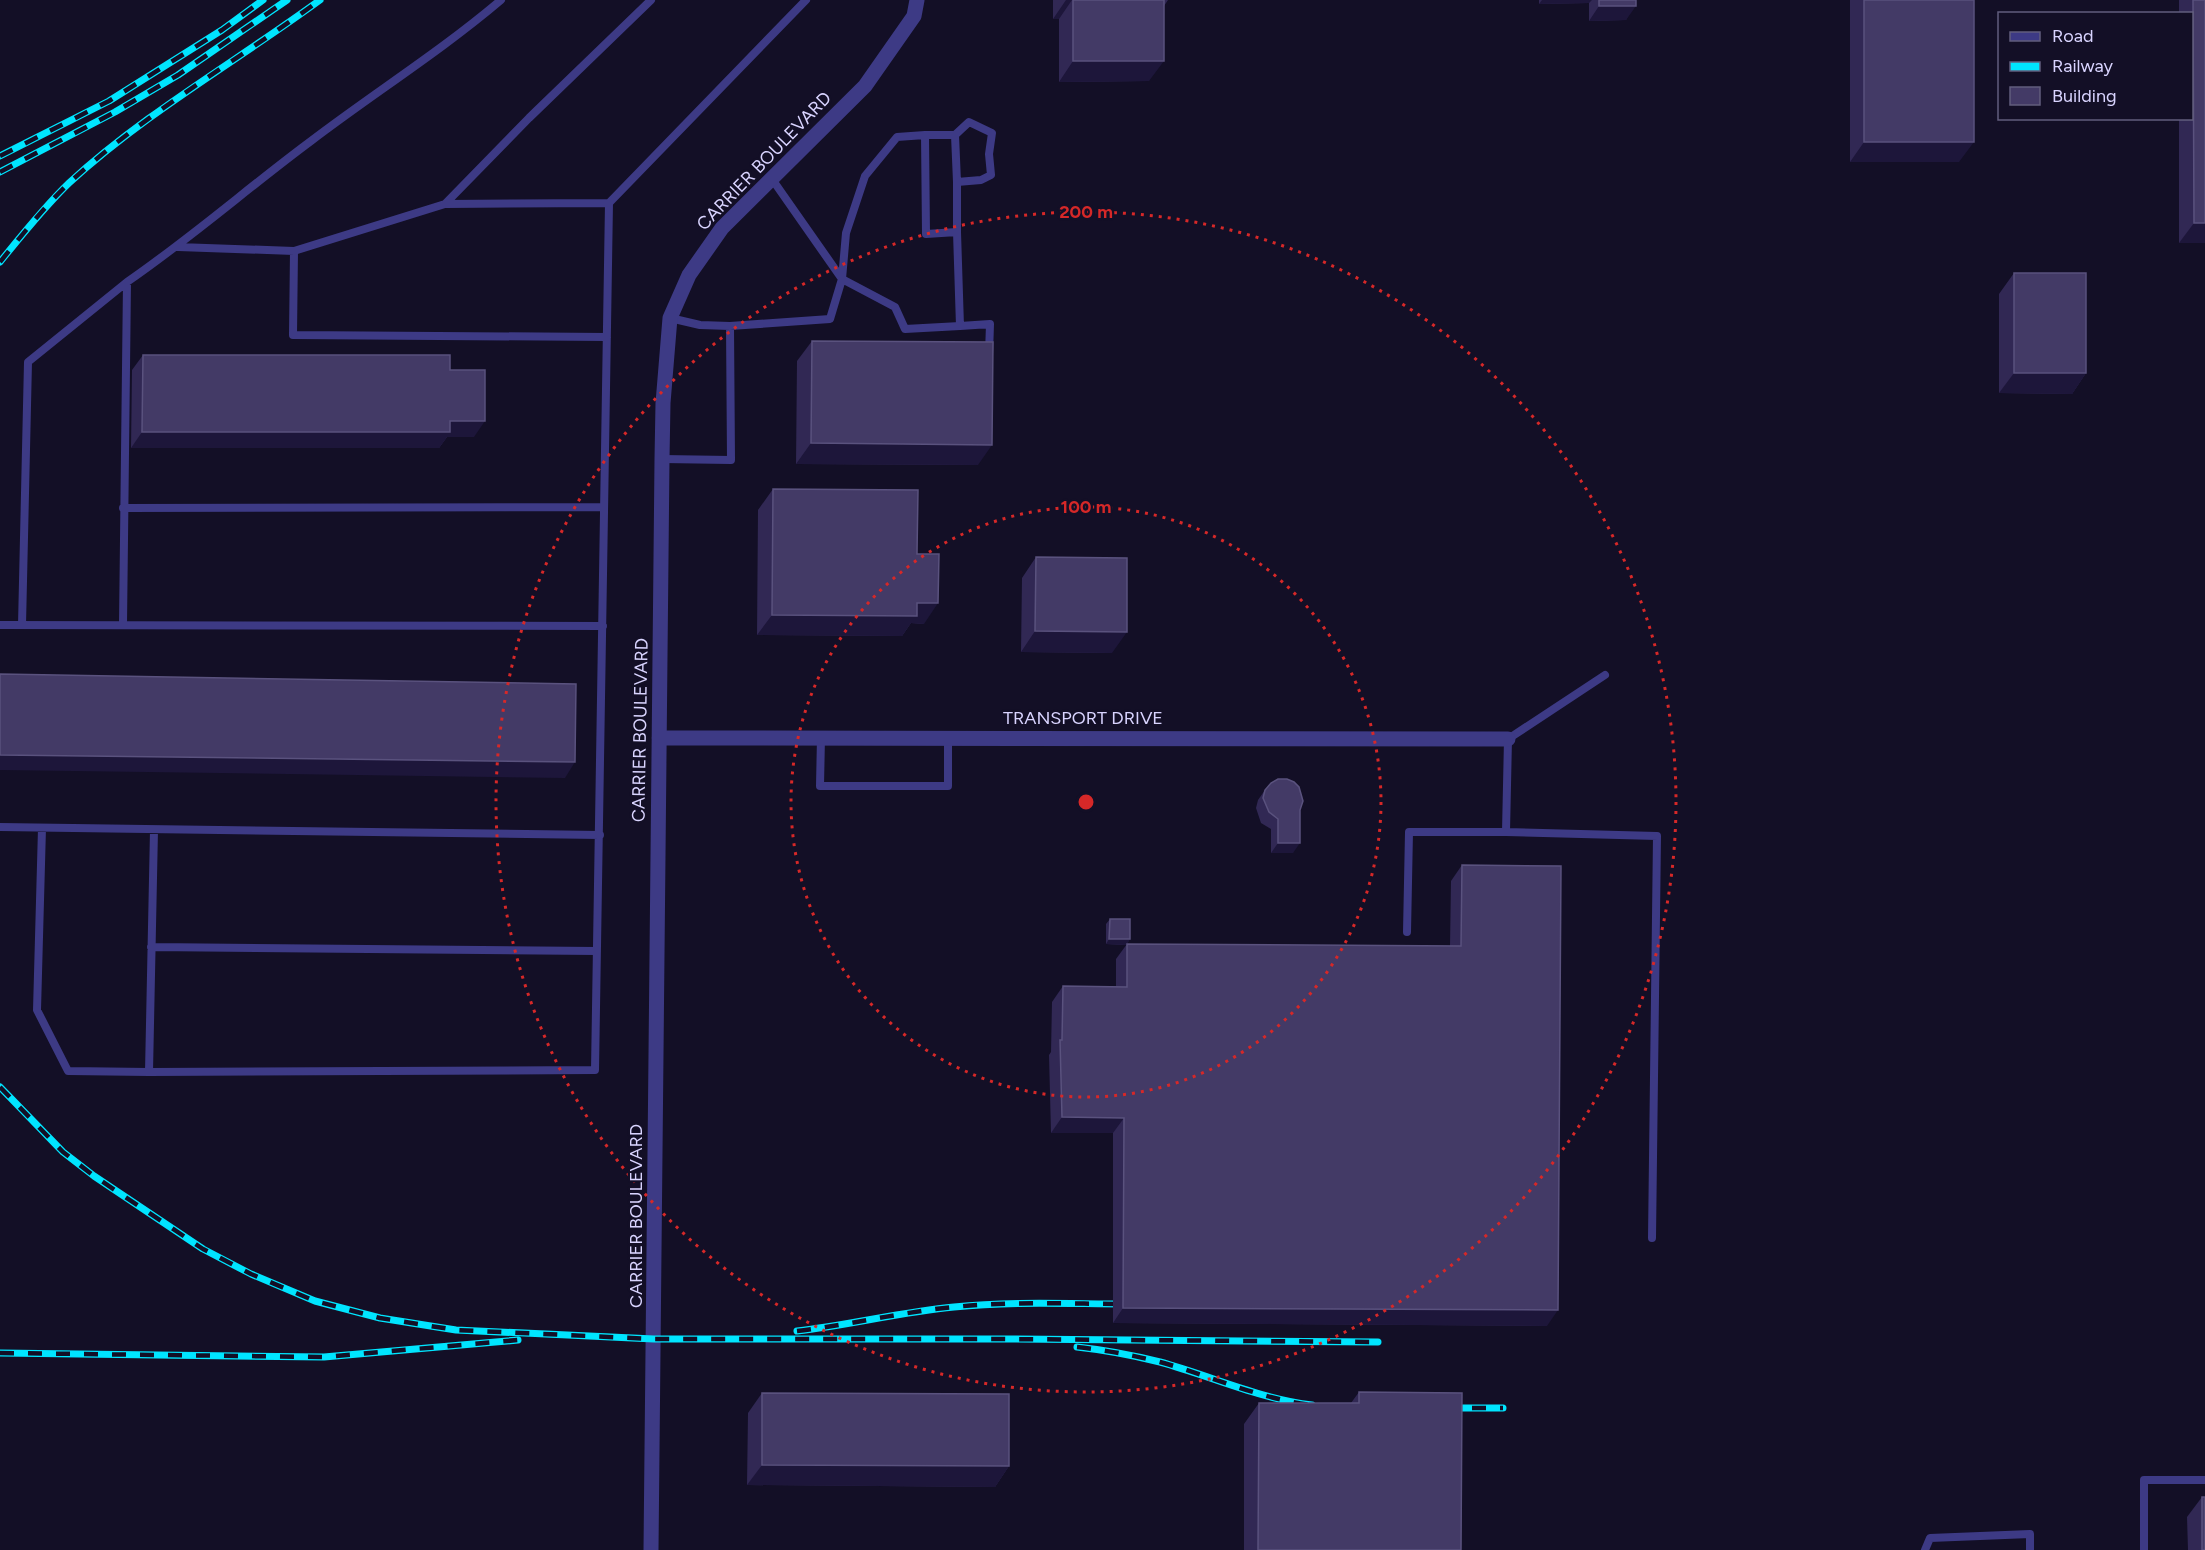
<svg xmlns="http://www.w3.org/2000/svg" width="2205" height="1550" viewBox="0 0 2205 1550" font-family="Figtree,sans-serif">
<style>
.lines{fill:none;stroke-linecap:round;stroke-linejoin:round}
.lane{stroke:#3d3a85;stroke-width:8}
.street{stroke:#3d3a85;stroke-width:15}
.rail-casing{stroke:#00e5ff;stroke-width:7}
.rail{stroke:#130f26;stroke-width:4.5;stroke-dasharray:14;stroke-linecap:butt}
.wall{fill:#312854}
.shaded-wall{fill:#1d163a}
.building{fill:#433a66;stroke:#5a527e;stroke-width:1.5}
.ring{fill:none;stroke:#d62828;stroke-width:3;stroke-dasharray:3 6}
.labels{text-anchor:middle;stroke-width:4.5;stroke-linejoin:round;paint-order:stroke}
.street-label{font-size:18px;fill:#d9d4ff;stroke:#130f26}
.centre{fill:#d62828;stroke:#130f26;stroke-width:3}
.ring-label{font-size:18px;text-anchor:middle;font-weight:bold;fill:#d62828;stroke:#130f26;stroke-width:4.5;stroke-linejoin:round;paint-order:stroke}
</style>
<rect width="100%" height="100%" fill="#130f26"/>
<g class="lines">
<path class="lane" d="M 925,135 L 926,234 L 957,232 L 960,326 L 905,329 L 895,307 L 842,279 L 846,233 L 865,176 L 897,137 Z
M 925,135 L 955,135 L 969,122 L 992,133 L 989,154 L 991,175 L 981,180 L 957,182 L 955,135
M 957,182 L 957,232
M 609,203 L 445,204 L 529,118 L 651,0
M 445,204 L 294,251 L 293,335 L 607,337
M 178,247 L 294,251
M 670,318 L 700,325 L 730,326 L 830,319 L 842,279 L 772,179
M 960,326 L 990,324 L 989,354
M 662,459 L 731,460 L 730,326
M 123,508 L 604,507
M 0,625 L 603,626
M 22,625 L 28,362 L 127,282
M 123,625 L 127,282 C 191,238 249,187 311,141 C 374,93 441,51 501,0
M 821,737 L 820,786 L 948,786 L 948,737
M 0,827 L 600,835
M 42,828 L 37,1010 L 68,1071 L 149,1072 L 595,1070 L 609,203 L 806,0
M 1506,832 L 1657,836 L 1652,1238
M 1407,932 L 1409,832 L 1506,832 L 1508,739 L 1605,675
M 151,947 L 597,951
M 149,1072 L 154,830
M 1925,1550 L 1930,1538 L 2030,1534 L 2030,1550
M 2144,1550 L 2144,1480 L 2205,1480"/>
<path class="street" d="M 659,738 L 1508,739
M 651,1550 L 662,459 L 663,403 L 670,318 L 689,275 L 722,228 L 865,86 L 914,16 L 917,0"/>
<g class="rail-casing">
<path id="rail" d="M 0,156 L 109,101 L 222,30 L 263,0
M 0,172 L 115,112 L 178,75 L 287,0
M 0,262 C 22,235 44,207 69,183 C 145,113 237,61 320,0
M 0,1087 L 63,1152 L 94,1176 L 203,1249 L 251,1274 L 315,1301 L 380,1318 L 456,1330 L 654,1339 L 1003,1339 L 1378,1342
M 797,1331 C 850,1325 901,1312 954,1307 C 1012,1301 1070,1304 1128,1304
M 1077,1347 C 1105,1350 1132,1355 1160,1362 C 1211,1376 1260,1399 1312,1405
M 0,1353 L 324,1357 L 518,1340
M 1444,1408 L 1503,1408"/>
</g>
<use href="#rail" class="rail"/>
</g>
<path class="wall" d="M 1053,0 L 1168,0 L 1164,6 L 1149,81 L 1059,82 L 1059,19 L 1053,19 Z
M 1539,0 L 1636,0 L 1626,20 L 1589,21 L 1589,3 L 1539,4 Z
M 1850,0 L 1974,0 L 1959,162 L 1850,162 Z
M 2179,0 L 2205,0 L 2205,243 L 2179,243 L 2179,118 L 2192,118 L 2192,14 L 2179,14 Z
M 2014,273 L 2086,373 L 2072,394 L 1999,393 L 1999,294 Z
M 812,341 L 978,465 L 796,464 L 797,361 Z
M 143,355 L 450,370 L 474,437 L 447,437 L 439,448 L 131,448 L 132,370 Z
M 773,489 L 917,554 L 924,624 L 911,623 L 902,636 L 757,635 L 758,510 Z
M 1036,557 L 1112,653 L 1021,652 L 1022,578 Z
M 1265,790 L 1300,810 L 1293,853 L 1271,853 L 1271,829 L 1261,823 L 1256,808 L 1258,800 Z
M 1462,865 L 1547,1326 L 1113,1323 L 1113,1133 L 1051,1133 L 1049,1055 L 1051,1052 L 1052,1002 L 1063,986 L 1116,986 L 1116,959 L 1127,944 L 1450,946 L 1451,881 Z
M 1110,919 L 1130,939 L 1126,945 L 1106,944 L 1106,924 Z
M 1359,1392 L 1461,1550 L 1244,1550 L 1244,1424 L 1259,1403 L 1351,1403 Z
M 762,1393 L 1009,1466 L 995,1487 L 747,1485 L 748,1413 Z
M 2202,1497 L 2205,1550 L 2188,1550 L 2187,1517 Z"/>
<path class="shaded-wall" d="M 1066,0 L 1072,0 L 1059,19 L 1053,19 Z
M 1542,0 L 1592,0 L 1589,3 L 1539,4 Z
M 1599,6 L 1636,6 L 1626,20 L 1589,21 Z
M 1073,61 L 1164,61 L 1149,81 L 1059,82 Z
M 1864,142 L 1974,142 L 1959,162 L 1850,162 Z
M 2194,223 L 2205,223 L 2205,243 L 2179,243 Z
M 2014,373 L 2086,373 L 2072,394 L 1999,393 Z
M 450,421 L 485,421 L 474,437 L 447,437 L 439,448 L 131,448 L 142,432 Z
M 811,443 L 992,445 L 978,465 L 796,464 Z
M 917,603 L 938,603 L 924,624 L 911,623 L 902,636 L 757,635 L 772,615 Z
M 1035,631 L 1127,632 L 1112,653 L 1021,652 Z
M 0,755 L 575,762 L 565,778 L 0,770 Z
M 1278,843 L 1300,843 L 1293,853 L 1271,853 Z
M 1109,939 L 1130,939 L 1126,945 L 1106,944 Z
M 1062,1117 L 1124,1118 L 1113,1133 L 1051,1133 Z
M 1123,1308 L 1558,1310 L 1547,1326 L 1113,1323 Z
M 762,1465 L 1009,1466 L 995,1487 L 747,1485 Z"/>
<path class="building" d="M 1073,0 L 1164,0 L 1164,61 L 1073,61 Z
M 1599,0 L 1636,0 L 1636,6 L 1599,6 Z
M 1864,0 L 1974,0 L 1974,142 L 1864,142 Z
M 2193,0 L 2205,0 L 2205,223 L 2194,223 Z
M 2014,273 L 2086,273 L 2086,373 L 2014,373 Z
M 812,341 L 993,342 L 992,445 L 811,443 Z
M 143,355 L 450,355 L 450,370 L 485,370 L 485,421 L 450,421 L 450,432 L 142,432 Z
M 773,489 L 918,490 L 917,554 L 939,554 L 938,603 L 917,603 L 917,616 L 772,615 Z
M 1036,557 L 1127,558 L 1127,632 L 1035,631 Z
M 0,674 L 576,684 L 575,762 L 0,755 Z
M 1278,779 L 1287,779 L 1294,782 L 1299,787 L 1303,801 L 1300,810 L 1300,843 L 1278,843 L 1278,819 L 1269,812 L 1263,798 L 1265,790 L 1271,783 Z
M 1462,865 L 1561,866 L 1558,1310 L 1123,1308 L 1124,1118 L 1062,1117 L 1060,1040 L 1062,1040 L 1063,986 L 1127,987 L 1127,944 L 1461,946 Z
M 1110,919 L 1130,919 L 1130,939 L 1109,939 Z
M 1359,1392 L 1462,1393 L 1461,1550 L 1258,1550 L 1259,1403 L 1359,1403 Z
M 762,1393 L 1009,1394 L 1009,1466 L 762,1465 Z
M 2202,1497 L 2205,1497 L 2205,1550 L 2202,1550 Z"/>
<g class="ring">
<circle cx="1086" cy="802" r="295"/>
<circle cx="1086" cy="802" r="590"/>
</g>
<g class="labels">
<g class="street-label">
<text transform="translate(764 161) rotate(-46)" y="6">CARRIER BOULEVARD</text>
<text x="1083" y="724">TRANSPORT DRIVE</text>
<text transform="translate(640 730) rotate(-89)" y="6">CARRIER BOULEVARD</text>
<text transform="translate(636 1216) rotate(-90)" y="6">CARRIER BOULEVARD</text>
</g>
</g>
<circle cx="1086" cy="802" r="9" class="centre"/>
<g class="ring-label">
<text x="1086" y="218">200 m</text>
<text x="1086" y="513">100 m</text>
</g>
<rect x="1998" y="12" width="195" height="108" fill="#130f26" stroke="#625e7d" stroke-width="1.5"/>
<rect x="2010" y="32" width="30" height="9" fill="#3d3a85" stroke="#625e7d" stroke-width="1.5"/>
<text x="2052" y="42" font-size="18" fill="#d9d4ff">Road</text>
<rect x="2010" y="62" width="30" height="9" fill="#00e5ff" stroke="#625e7d" stroke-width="1.5"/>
<text x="2052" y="72" font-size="18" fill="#d9d4ff">Railway</text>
<rect x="2010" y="87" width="30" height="18" fill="#433a66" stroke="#625e7d" stroke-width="1.5"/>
<text x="2052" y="102" font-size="18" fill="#d9d4ff">Building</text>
</svg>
